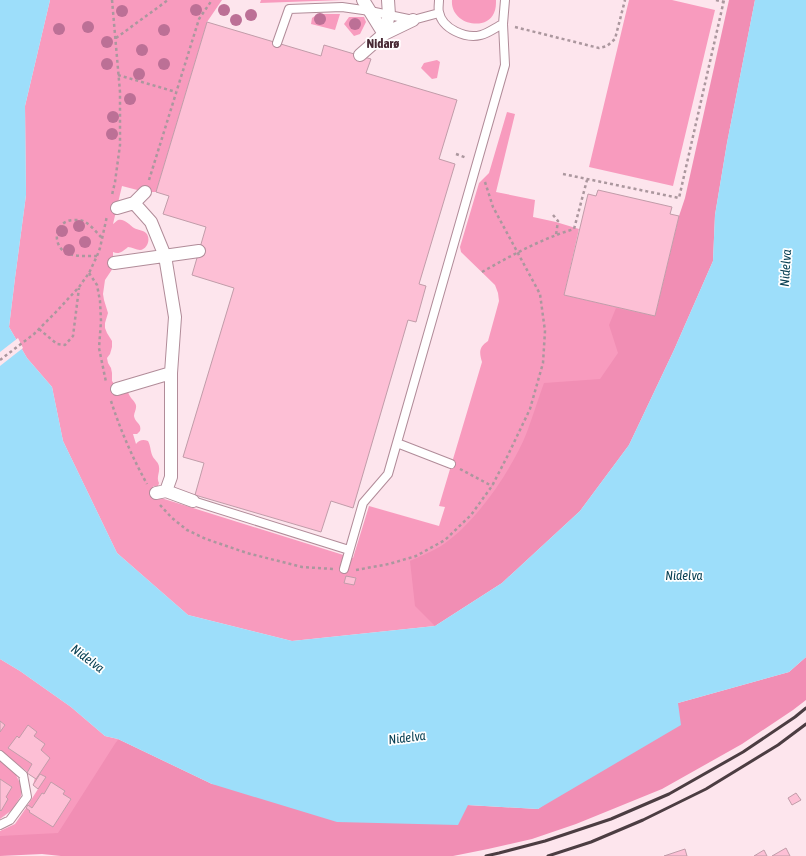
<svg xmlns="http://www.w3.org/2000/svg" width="806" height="856" viewBox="0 0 806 856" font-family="'Asap Condensed',sans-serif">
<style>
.green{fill:#f89bbe}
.forest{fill:#f18eb4}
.water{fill:#9ddefa}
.pier{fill:#fde5ed}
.building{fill:#fdbfd5;stroke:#c19ca9}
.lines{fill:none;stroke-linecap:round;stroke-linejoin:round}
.service-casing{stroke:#b18c99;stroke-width:10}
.pedestrian-casing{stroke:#b18c99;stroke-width:14}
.path{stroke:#ab979e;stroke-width:2.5;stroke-dasharray:3 3;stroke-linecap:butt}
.service{stroke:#fff;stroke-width:8}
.pedestrian{stroke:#fff;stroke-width:12}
.rail{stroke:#4c3d42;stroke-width:3}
.tree{fill:#bc7096}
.labels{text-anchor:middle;stroke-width:3.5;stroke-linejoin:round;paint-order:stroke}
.neighbourhood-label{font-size:13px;font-weight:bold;fill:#482a35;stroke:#fff}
.water-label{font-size:13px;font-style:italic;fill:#0a4154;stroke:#fff}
</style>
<rect width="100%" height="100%" fill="#fde5ed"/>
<path class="green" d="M 50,0 L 222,0 L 207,22 L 156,192 L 145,192 L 122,186 L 113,224 C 115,223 116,221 118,220 C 124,218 130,225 134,228 C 138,230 143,230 146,233 C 151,238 148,249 140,250 C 136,250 132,247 128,247 C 123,251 119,255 113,252 L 113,268 L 105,280 L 103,294 L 104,300 L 108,313 L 105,323 L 105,328 L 107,333 L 112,341 L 112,347 L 110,354 L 107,358 L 108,363 L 111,368 L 112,373 L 112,381 L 115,385 L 128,392 C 130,398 132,398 135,403 C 138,407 134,412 134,416 C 135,423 142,423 140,431 L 137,434 L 133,434 L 136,444 C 139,440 143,439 148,441 C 151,446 150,452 153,457 C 155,460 159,463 159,467 C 160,473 156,477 159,483 L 158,486 L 153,486 L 161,498 L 353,558 L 369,506 L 439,526 L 445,507 L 439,506 L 482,362 C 479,352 479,347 488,341 L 499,301 L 498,293 L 495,285 L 461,252 L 460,247 L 479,183 L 489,173 L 507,112 L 515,114 L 496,192 L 535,200 L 533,217 L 556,222 L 579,229 L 564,295 L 655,316 L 435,626 L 292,641 L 188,615 L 117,553 L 63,441 L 52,387 L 27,358 L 9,327 L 15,278 L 26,195 L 25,106 Z
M 261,0 L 343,0 L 260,3 Z
M 452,0 L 496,0 C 496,4 496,9 494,13 C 486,32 450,24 452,0 Z
M 629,0 L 672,0 L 715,10 L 673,186 L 589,167 Z
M 318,14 L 340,14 L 335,30 L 311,24 L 312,18 Z
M 349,17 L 364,17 L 366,22 L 360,34 L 354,36 L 344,24 Z
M 437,60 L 440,62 L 437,78 L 432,79 L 421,68 L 424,63 Z
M 0,659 L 20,671 L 71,707 L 105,736 L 118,739 L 70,843 L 0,842 L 0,831 L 15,824 L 26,808 L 38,789 L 33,785 L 35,778 L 0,750 Z
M 0,760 L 15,773 L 21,785 L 21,796 L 12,810 L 0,819 Z"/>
<path class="forest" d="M 729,0 L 755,0 L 727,143 L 715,215 L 713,261 L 674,350 L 629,445 L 580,511 L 502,583 L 435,626 L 415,606 L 410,561 C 420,556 431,552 441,546 C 475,524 512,470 527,432 C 533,416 538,399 544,383 L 600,379 L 618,353 L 609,325 L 616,308 L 655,316 L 679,216 L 685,198 Z
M 806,657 L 806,700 L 793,710 L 742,744 L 662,789 L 576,824 L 532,839 L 488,849 L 453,856 L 61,856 L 42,854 L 0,856 L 0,836 L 58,833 L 118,739 L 212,784 L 467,805 L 538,809 L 678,703 L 789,672 Z"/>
<path class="water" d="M 0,0 L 50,0 L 25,106 L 26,195 L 15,278 L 9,327 L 27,358 L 52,387 L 63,441 L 117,553 L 188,615 L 292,641 L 435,626 L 502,583 L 580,511 L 629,445 L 674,350 L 713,261 L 715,215 L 727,143 L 755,0 L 806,0 L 806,657 L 789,672 L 678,703 L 681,725 L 538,809 L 468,805 L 458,825 L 337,822 L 212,784 L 118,739 L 105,736 L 71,707 L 20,671 L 0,659 Z"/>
<path class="pier" d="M 18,338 L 23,348 L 0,366 L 0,352 Z"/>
<path class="building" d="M 207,22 L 321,56 L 324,45 L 371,59 L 366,73 L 457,100 L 439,159 L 455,164 L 419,284 L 426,286 L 416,322 L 408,320 L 353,508 L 331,501 L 321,532 L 195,495 L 204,463 L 183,457 L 234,288 L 192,275 L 206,227 L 163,214 L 169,196 L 156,192 Z
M 598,190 L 672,207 L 670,214 L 679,216 L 655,316 L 564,295 L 588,194 L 596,196 Z
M 346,576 L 356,578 L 354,585 L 344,583 Z
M 0,721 L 5,725 L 0,732 Z
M 28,725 L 37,732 L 34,736 L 45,744 L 41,750 L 50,758 L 36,779 L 27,773 L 32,764 L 8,748 L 17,736 L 19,738 Z
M 40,774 L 46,777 L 38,789 L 33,785 Z
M 0,779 L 12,787 L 6,797 L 8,799 L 1,811 L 0,810 Z
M 51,782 L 65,791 L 63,794 L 71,799 L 53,827 L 29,812 L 30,811 L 26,808 L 28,805 L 32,808 L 42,793 L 44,794 Z
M 796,793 L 801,800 L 792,805 L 788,798 Z
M 786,848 L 790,856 L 772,856 Z
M 685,849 L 687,856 L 664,856 Z
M 764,850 L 767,856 L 754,856 Z"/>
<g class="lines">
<g class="service-casing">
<path id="service" d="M 439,0 C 439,4 438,9 439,12 C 442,29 466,39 481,35 C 489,33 496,27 503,24
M 277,43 L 289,9 L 342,7 L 370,11 L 413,20 L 439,13
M 397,443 L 451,464
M 193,501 L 349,550
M 344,569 L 363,503 L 388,474 L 505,65 L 503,24 L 505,0
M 0,755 L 23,775 L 27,797 L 10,820 L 0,825"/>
</g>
<g class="pedestrian-casing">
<path id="pedestrian" d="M 363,0 L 384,34 L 389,15 L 388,0
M 360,55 L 384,34 L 413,20
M 134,203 L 151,222 L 165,256 L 175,317 L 171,373 L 171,477 L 166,491
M 117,208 L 134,203 L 145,192
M 114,263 L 199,251
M 117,389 L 171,373
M 156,493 L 166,491 L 193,501"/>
</g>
<path class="path" d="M 112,0 L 120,92 L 120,145 L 115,182 L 112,195
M 716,0 L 724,2
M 515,27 L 599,48 L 607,46 L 615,39 L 625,0
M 116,38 L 168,0
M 118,75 L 176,92
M 456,154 L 467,158
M 563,174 L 679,198 L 724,0
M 149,180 L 199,19 L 212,0
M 553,215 L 558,221 L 556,235
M 97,256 C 88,256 75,257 66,253 C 51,244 55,220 74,220 C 76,220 78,220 80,220 C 89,222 96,232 102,238
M 482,272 C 512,255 541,239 574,229 L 587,180
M 89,273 L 97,285 L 100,301 L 101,321 L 99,348 L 106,382
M 39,329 L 57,344 L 65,345 L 73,336 L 79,288
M 0,360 L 34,334 L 55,313 L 79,287 L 89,273 L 97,256 L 100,248 L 107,216
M 111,401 C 120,429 132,457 147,484
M 460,469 L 492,486
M 160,505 L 172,518 L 187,530 L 206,539 L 247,553 L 302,567 L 333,569
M 356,570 L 389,564 L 416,556 L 445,540 L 471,515 L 492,486 L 508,455 L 530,409 L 543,363 L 545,331 L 540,294 L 493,207 L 485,182"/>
<use href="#service" class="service"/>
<use href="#pedestrian" class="pedestrian"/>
<path class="rail" d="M 486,856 L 499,853 L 545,841 L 611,819 L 669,794 L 743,752 L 795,717 L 806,708
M 548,856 L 591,842 L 643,820 L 706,789 L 778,745 L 806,724"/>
</g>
<g class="tree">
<circle cx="196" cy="10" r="6"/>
<circle cx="224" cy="10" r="6"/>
<circle cx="122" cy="11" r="6"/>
<circle cx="251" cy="15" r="6"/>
<circle cx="320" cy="19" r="6"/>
<circle cx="236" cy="20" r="6"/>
<circle cx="355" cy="24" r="6"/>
<circle cx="88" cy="27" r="6"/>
<circle cx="59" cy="29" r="6"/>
<circle cx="164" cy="30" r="6"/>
<circle cx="107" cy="42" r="6"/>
<circle cx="142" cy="50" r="6"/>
<circle cx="107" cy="64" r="6"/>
<circle cx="164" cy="64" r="6"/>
<circle cx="139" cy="74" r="6"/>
<circle cx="130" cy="99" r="6"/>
<circle cx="113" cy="117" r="6"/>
<circle cx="112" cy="134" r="6"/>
<circle cx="79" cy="226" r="6"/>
<circle cx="62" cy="231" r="6"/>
<circle cx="85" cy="242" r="6"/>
<circle cx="69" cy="250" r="6"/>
</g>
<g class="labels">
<g class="neighbourhood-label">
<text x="383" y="48">Nidarø</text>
</g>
<g class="water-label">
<text transform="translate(785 268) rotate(-86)" y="5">Nidelva</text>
<text x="684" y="580">Nidelva</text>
<text transform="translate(88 658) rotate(37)" y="5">Nidelva</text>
<text transform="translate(407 737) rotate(-7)" y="5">Nidelva</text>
</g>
</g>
</svg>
